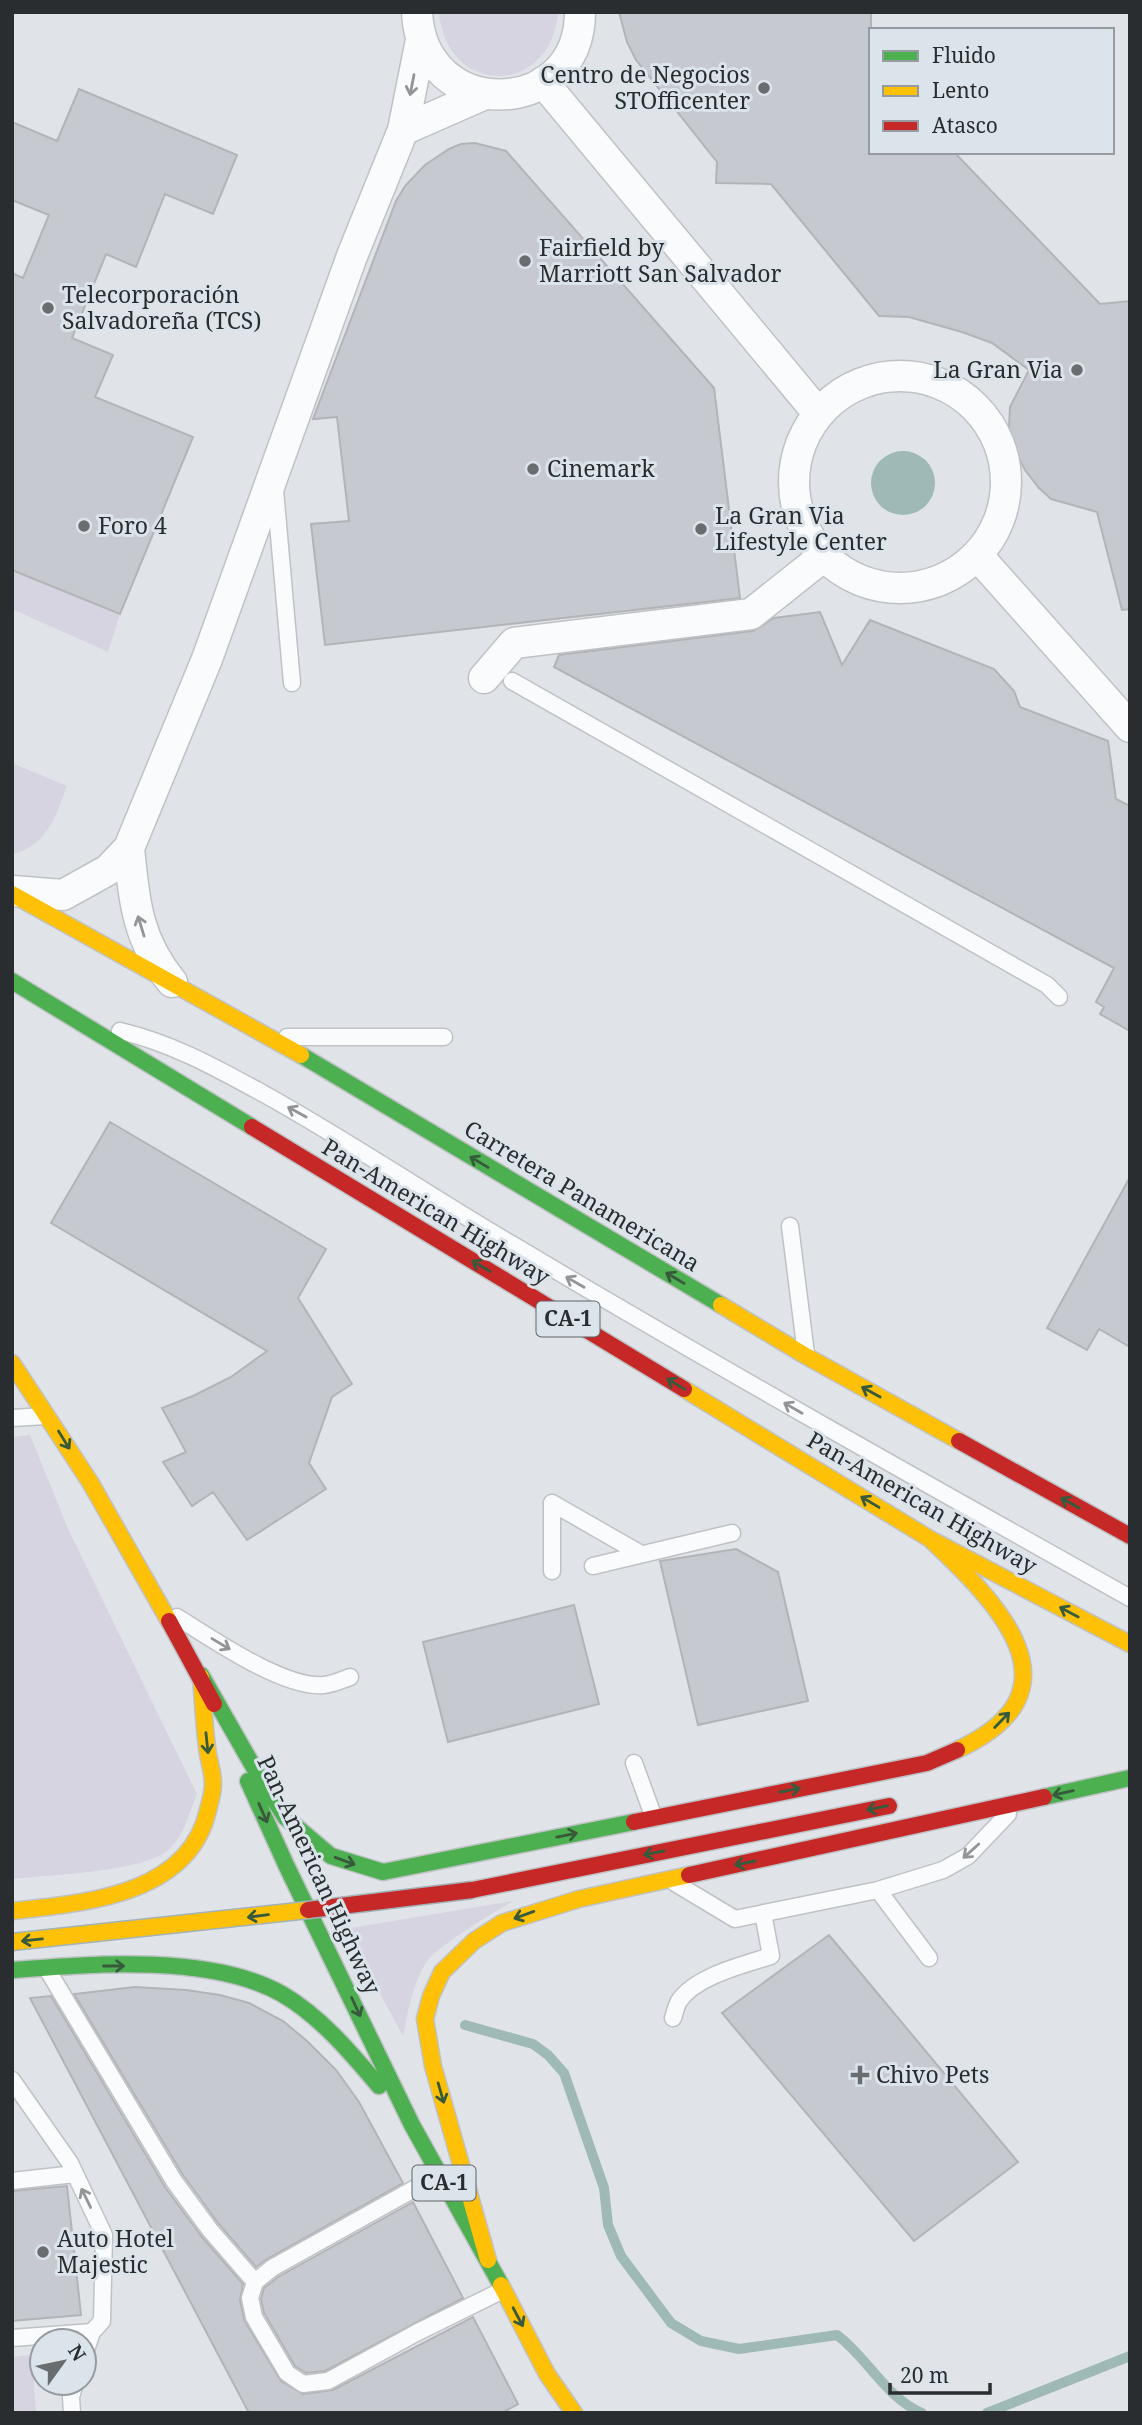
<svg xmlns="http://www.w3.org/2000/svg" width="1142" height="2425" viewBox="0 0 1142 2425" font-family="'Noto Serif',serif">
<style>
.green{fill:#d6d4e0}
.water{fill:#9eb9b6}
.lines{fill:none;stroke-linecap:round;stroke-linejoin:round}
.stream{stroke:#9eb9b6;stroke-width:10}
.building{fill:#c6cad0;stroke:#b2b4b7;stroke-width:2}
.lane-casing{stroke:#bfc2c5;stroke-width:19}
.street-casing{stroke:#bfc2c5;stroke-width:33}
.fast-casing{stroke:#bfc2c5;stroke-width:19}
.slow-casing{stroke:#bfc2c5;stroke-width:19}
.jam-casing{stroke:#bfc2c5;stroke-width:19}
.lane{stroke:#fafbfc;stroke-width:16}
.street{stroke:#fafbfc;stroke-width:30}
.fast{stroke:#4caf50;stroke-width:16}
.slow{stroke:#ffc107;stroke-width:16}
.jam{stroke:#c62828;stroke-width:16}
.slow-bridge-casing{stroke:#a1b3b8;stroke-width:19;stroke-linecap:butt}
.jam-bridge-casing{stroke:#a1b3b8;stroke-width:19;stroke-linecap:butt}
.slow-bridge{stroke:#ffc107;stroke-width:16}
.jam-bridge{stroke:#c62828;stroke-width:16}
.oneway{stroke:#929496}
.oneway2{stroke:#365a3b}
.poi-dot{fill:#6a6d70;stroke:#dce4eb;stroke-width:2.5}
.labels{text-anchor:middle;stroke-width:6;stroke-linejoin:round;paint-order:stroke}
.shield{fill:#dce4eb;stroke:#5f6467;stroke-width:2}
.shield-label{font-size:21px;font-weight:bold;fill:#2a2d2f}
.poi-label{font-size:23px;fill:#2a2d2f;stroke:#dce4eb;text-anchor:start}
.street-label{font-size:23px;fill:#2a2d2f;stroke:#dce4eb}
</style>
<rect width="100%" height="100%" fill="#e0e4e8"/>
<path class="green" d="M 439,12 L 558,12 L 558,14 C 549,98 446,96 439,12 Z
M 12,570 L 120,614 L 108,652 L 12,609 Z
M 12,763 L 67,786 C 56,815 47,847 12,854 Z
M 30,1435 L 69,1531 L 197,1794 C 190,1811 183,1839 167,1851 C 141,1872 48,1875 12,1879 L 12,1437 Z
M 513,1901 C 494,1913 435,1947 425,1964 C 412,1987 408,2011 403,2036 L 345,1929 Z
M 32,2355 L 36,2413 L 12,2413 L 12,2357 Z"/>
<path class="water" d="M871 483a32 32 0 1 1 64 0a32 32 0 1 1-64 0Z"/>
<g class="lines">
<path class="stream" d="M 465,2025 L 533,2044 L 548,2055 L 564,2073 L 604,2188 L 608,2225 L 621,2256 L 671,2323 L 701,2341 L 739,2349 L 837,2335 C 867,2357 886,2398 922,2413
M 987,2413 L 1130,2356"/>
</g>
<path class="building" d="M 619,12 L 871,12 L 871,152 L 954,152 L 1100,304 L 1130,301 L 1130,609 L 1122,610 L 1097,512 L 1051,499 L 1039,488 L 1025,470 L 1015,450 L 1009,428 L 1010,407 L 1029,370 L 992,343 L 962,332 L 909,317 L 879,316 L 771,184 L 716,183 L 717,162 L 636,60 L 627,42 Z
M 79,89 L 237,155 L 213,214 L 165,194 L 136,267 L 106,254 L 72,338 L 113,355 L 95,397 L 193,437 L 120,614 L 12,570 L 12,273 L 23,278 L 49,215 L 12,200 L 12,122 L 57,141 Z
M 475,143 L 506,151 L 714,388 L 740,598 L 325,645 L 311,524 L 349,521 L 337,417 L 313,419 L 396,201 L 405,186 L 425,165 L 449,149 L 461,144 Z
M 820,612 L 842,665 L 870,620 L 994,669 L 1014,691 L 1020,707 L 1108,741 L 1116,799 L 1130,806 L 1130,1031 L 1100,1014 L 1104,1007 L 1096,1002 L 1114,968 L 554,667 L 559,655 L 753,631 L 774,618 Z
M 110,1122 L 326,1249 L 298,1298 L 352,1384 L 332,1397 L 309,1463 L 326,1489 L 247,1540 L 213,1492 L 192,1506 L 163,1462 L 186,1452 L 162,1408 L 193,1396 L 231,1377 L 267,1351 L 51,1223 Z
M 1130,1177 L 1130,1347 L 1099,1329 L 1087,1350 L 1047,1328 Z
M 736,1549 L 778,1572 L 808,1701 L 698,1725 L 660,1561 Z
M 574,1605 L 599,1704 L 448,1742 L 423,1642 Z
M 829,1935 L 1018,2162 L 914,2241 L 722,2013 Z
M 135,1987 L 186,1990 L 220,1995 L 249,2003 L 283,2021 L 307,2041 L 336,2070 L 359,2102 L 403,2183 L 267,2259 L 256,2267 L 218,2223 L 183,2175 L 74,1994 Z
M 51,1996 L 165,2187 L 202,2237 L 243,2284 L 240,2300 L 244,2320 L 281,2381 L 303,2394 L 333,2390 L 473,2317 L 518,2404 L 502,2413 L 249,2413 L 30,1998 Z
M 67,2186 L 81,2315 L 12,2321 L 12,2191 Z
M 413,2202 L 463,2298 L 325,2371 L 306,2373 L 295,2366 L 264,2313 L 261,2299 L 264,2288 L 278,2277 Z"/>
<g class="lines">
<g class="lane-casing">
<path id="lane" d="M 275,490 L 292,683
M 512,681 L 1047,985 L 1059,997
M 120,1031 C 172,1043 218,1069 264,1094 C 349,1141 429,1196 513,1245 C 716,1366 923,1482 1130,1598
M 287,1037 L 444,1037
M 790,1226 L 806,1354
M 12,1418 L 45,1416
M 552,1503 L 641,1554
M 552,1503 L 552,1571
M 593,1566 L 732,1533
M 177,1617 C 211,1638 284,1689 324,1685 C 333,1684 342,1680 350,1677
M 634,1763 L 654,1818
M 675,1883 L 735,1919 L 878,1890 L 943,1870 L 968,1856 L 1008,1814
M 878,1890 L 929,1958
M 47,1969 L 174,2181 L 210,2230 L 255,2282
M 673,2018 C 675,2013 676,2006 679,2001 C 696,1976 743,1965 771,1956 L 763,1913
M 12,2080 L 70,2163 L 104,2235 L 102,2321 L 92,2332 L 84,2356
M 439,2175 L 272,2268 L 255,2282 L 250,2298 L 254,2317 L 287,2373 L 303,2384 L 328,2381 L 418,2332 L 503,2290
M 12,2181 L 75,2174
M 12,2338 L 92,2332
M 72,2413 L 71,2397 L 75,2383"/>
</g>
<g class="street-casing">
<path id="street" d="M 417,12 C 422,123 580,121 580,12
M 543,82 L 818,413
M 403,130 L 485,94
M794 482a106 106 0 1 1 212 0a106 106 0 1 1-212 0Z
M 977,555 L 1130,727
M 484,678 L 514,643 L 751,614 L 824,556
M 129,848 C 134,900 137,940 172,982
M 13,891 L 63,895 L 108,870 L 129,848 L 207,659 L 352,256 L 403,130 L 421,40"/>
</g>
<g class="fast-casing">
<path id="fast" d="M 12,981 L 252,1127
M 301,1055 L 721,1305
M 201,1675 L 261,1780 L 286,1818 L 331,1856 L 383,1872 L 634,1822
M 248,1781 L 287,1867 L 412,2125 L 501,2285
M 1044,1797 L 1130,1778
M 12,1970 C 91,1964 211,1954 282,1994 C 320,2016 351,2053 379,2086"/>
</g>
<g class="slow-casing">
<path id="slow" d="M 12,894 L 301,1055
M 721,1305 L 806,1356 L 959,1441
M 12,1363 L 90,1482 L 169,1621
M 684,1389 L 930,1539 L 1130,1644
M 930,1539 C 998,1603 1086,1691 957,1750
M 12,1911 C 83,1903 189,1896 208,1810 C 210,1802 213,1793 213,1784 C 213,1771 208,1759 207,1747 C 204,1724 203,1700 201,1677
M 488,2260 L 433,2066 L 425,2019 L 431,1996 L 442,1972 L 474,1941 L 502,1923 L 579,1899 L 689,1875
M 501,2285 L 547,2374 L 574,2413"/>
</g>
<g class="jam-casing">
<path id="jam" d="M 252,1127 L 684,1389
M 959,1441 L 1130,1536
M 169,1621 L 214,1704
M 634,1822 L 927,1763 L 957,1750
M 689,1875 L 1044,1797
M 472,1890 L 889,1806"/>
</g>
<use href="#lane" class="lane"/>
<use href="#street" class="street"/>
<use href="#fast" class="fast"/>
<use href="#slow" class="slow"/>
<use href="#jam" class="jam"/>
<g class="slow-bridge-casing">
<path id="slow-bridge" d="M 12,1942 L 308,1910"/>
</g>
<g class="jam-bridge-casing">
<path id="jam-bridge" d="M 308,1910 L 472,1890"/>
</g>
<use href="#slow-bridge" class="slow-bridge"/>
<use href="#jam-bridge" class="jam-bridge"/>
</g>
<defs><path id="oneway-shaft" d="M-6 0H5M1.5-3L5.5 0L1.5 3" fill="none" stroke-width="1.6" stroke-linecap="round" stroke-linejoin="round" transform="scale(1.75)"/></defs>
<g class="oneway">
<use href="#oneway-shaft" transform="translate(412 85) rotate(101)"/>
<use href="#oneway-shaft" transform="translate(141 926) rotate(-107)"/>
<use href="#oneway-shaft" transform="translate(297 1112) rotate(-151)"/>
<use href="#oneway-shaft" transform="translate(575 1282) rotate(-150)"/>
<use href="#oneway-shaft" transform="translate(793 1408) rotate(-150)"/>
<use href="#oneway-shaft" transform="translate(221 1644) rotate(31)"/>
<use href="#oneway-shaft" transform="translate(971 1851) rotate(138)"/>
<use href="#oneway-shaft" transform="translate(86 2198) rotate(-116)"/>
</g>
<g class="oneway2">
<use href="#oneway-shaft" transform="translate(479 1162) rotate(-149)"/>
<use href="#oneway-shaft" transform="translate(481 1266) rotate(-149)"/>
<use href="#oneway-shaft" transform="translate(675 1278) rotate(-149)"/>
<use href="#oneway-shaft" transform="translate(676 1384) rotate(-149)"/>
<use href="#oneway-shaft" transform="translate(871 1392) rotate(-151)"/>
<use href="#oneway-shaft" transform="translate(64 1440) rotate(58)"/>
<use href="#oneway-shaft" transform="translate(870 1502) rotate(-149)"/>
<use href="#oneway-shaft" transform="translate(1070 1503) rotate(-151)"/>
<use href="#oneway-shaft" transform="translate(1069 1612) rotate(-152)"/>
<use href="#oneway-shaft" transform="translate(1002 1720) rotate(-46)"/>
<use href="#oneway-shaft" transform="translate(207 1743) rotate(84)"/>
<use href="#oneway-shaft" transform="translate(790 1790) rotate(-11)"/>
<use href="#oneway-shaft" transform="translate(1063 1793) rotate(167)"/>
<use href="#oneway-shaft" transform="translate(877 1808) rotate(169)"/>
<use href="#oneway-shaft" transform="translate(263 1813) rotate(66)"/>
<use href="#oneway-shaft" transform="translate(567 1835) rotate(-11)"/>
<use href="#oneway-shaft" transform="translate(654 1853) rotate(169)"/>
<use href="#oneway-shaft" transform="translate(345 1861) rotate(20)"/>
<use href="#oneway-shaft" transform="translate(745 1863) rotate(168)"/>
<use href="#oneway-shaft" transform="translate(524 1915) rotate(160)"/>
<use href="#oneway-shaft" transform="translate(258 1916) rotate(173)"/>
<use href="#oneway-shaft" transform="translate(32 1940) rotate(174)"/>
<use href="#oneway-shaft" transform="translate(114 1966)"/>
<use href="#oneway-shaft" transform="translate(356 2007) rotate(65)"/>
<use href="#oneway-shaft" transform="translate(441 2093) rotate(74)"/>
<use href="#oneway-shaft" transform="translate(518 2317) rotate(62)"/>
</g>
<g class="poi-dot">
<circle cx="764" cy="88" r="7"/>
<circle cx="525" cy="261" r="7"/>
<circle cx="48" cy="308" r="7"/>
<circle cx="1077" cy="370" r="7"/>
<circle cx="533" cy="469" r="7"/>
<circle cx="84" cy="526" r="7"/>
<circle cx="701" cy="529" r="7"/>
<path d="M856.5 2064.5h7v7h7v7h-7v7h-7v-7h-7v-7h7z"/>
<circle cx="43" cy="2252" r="7"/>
</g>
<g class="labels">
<g class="shield">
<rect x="536.5" y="1301.5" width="63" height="35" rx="5"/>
<rect x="412.5" y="2165.5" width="63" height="35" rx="5"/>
</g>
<g class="shield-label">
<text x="568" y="1326">CA-1</text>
<text x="444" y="2190">CA-1</text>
</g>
<g class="poi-label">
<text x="750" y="83" text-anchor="end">Centro de Negocios<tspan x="750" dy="26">STOfficenter</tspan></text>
<text x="539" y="256">Fairfield by<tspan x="539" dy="26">Marriott San Salvador</tspan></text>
<text x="62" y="303">Telecorporación<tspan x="62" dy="26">Salvadoreña (TCS)</tspan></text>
<text x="1063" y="378" text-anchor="end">La Gran Via</text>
<text x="547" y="477">Cinemark</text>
<text x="715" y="524">La Gran Via<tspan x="715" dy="26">Lifestyle Center</tspan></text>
<text x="98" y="534">Foro 4</text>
<text x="876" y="2083">Chivo Pets</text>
<text x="57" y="2247">Auto Hotel<tspan x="57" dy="26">Majestic</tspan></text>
</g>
<g class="street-label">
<text transform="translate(582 1196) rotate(31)" y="8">Carretera Panamericana</text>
<text transform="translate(436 1212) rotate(31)" y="8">Pan-American Highway</text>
<text transform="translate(922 1503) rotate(30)" y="8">Pan-American Highway</text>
<text transform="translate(319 1875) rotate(65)" y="8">Pan-American Highway</text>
</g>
</g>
<rect width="1142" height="2425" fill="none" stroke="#2a2d2f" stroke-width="28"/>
<rect x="869" y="28" width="245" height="126" fill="#dce4eb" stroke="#959ba0" stroke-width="2"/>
<rect x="883" y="51" width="35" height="10" fill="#4caf50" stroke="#959ba0" stroke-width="2"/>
<text x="932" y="63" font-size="21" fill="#2a2d2f">Fluido</text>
<rect x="883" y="86" width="35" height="10" fill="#ffc107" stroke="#959ba0" stroke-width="2"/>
<text x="932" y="98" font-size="21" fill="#2a2d2f">Lento</text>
<rect x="883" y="121" width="35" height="10" fill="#c62828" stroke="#959ba0" stroke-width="2"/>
<text x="932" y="133" font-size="21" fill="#2a2d2f">Atasco</text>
<g transform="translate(63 2362) rotate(57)"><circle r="33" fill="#dce4eb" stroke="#959ba0" stroke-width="2"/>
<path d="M0-5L12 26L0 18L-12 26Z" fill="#6a6d70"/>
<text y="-10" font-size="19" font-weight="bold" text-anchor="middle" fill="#2a2d2f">N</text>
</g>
<path d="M890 2383v10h100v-10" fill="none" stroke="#2a2d2f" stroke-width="3.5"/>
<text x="900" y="2383" font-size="21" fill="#2a2d2f" stroke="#dce4eb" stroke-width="5" paint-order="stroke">20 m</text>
</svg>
